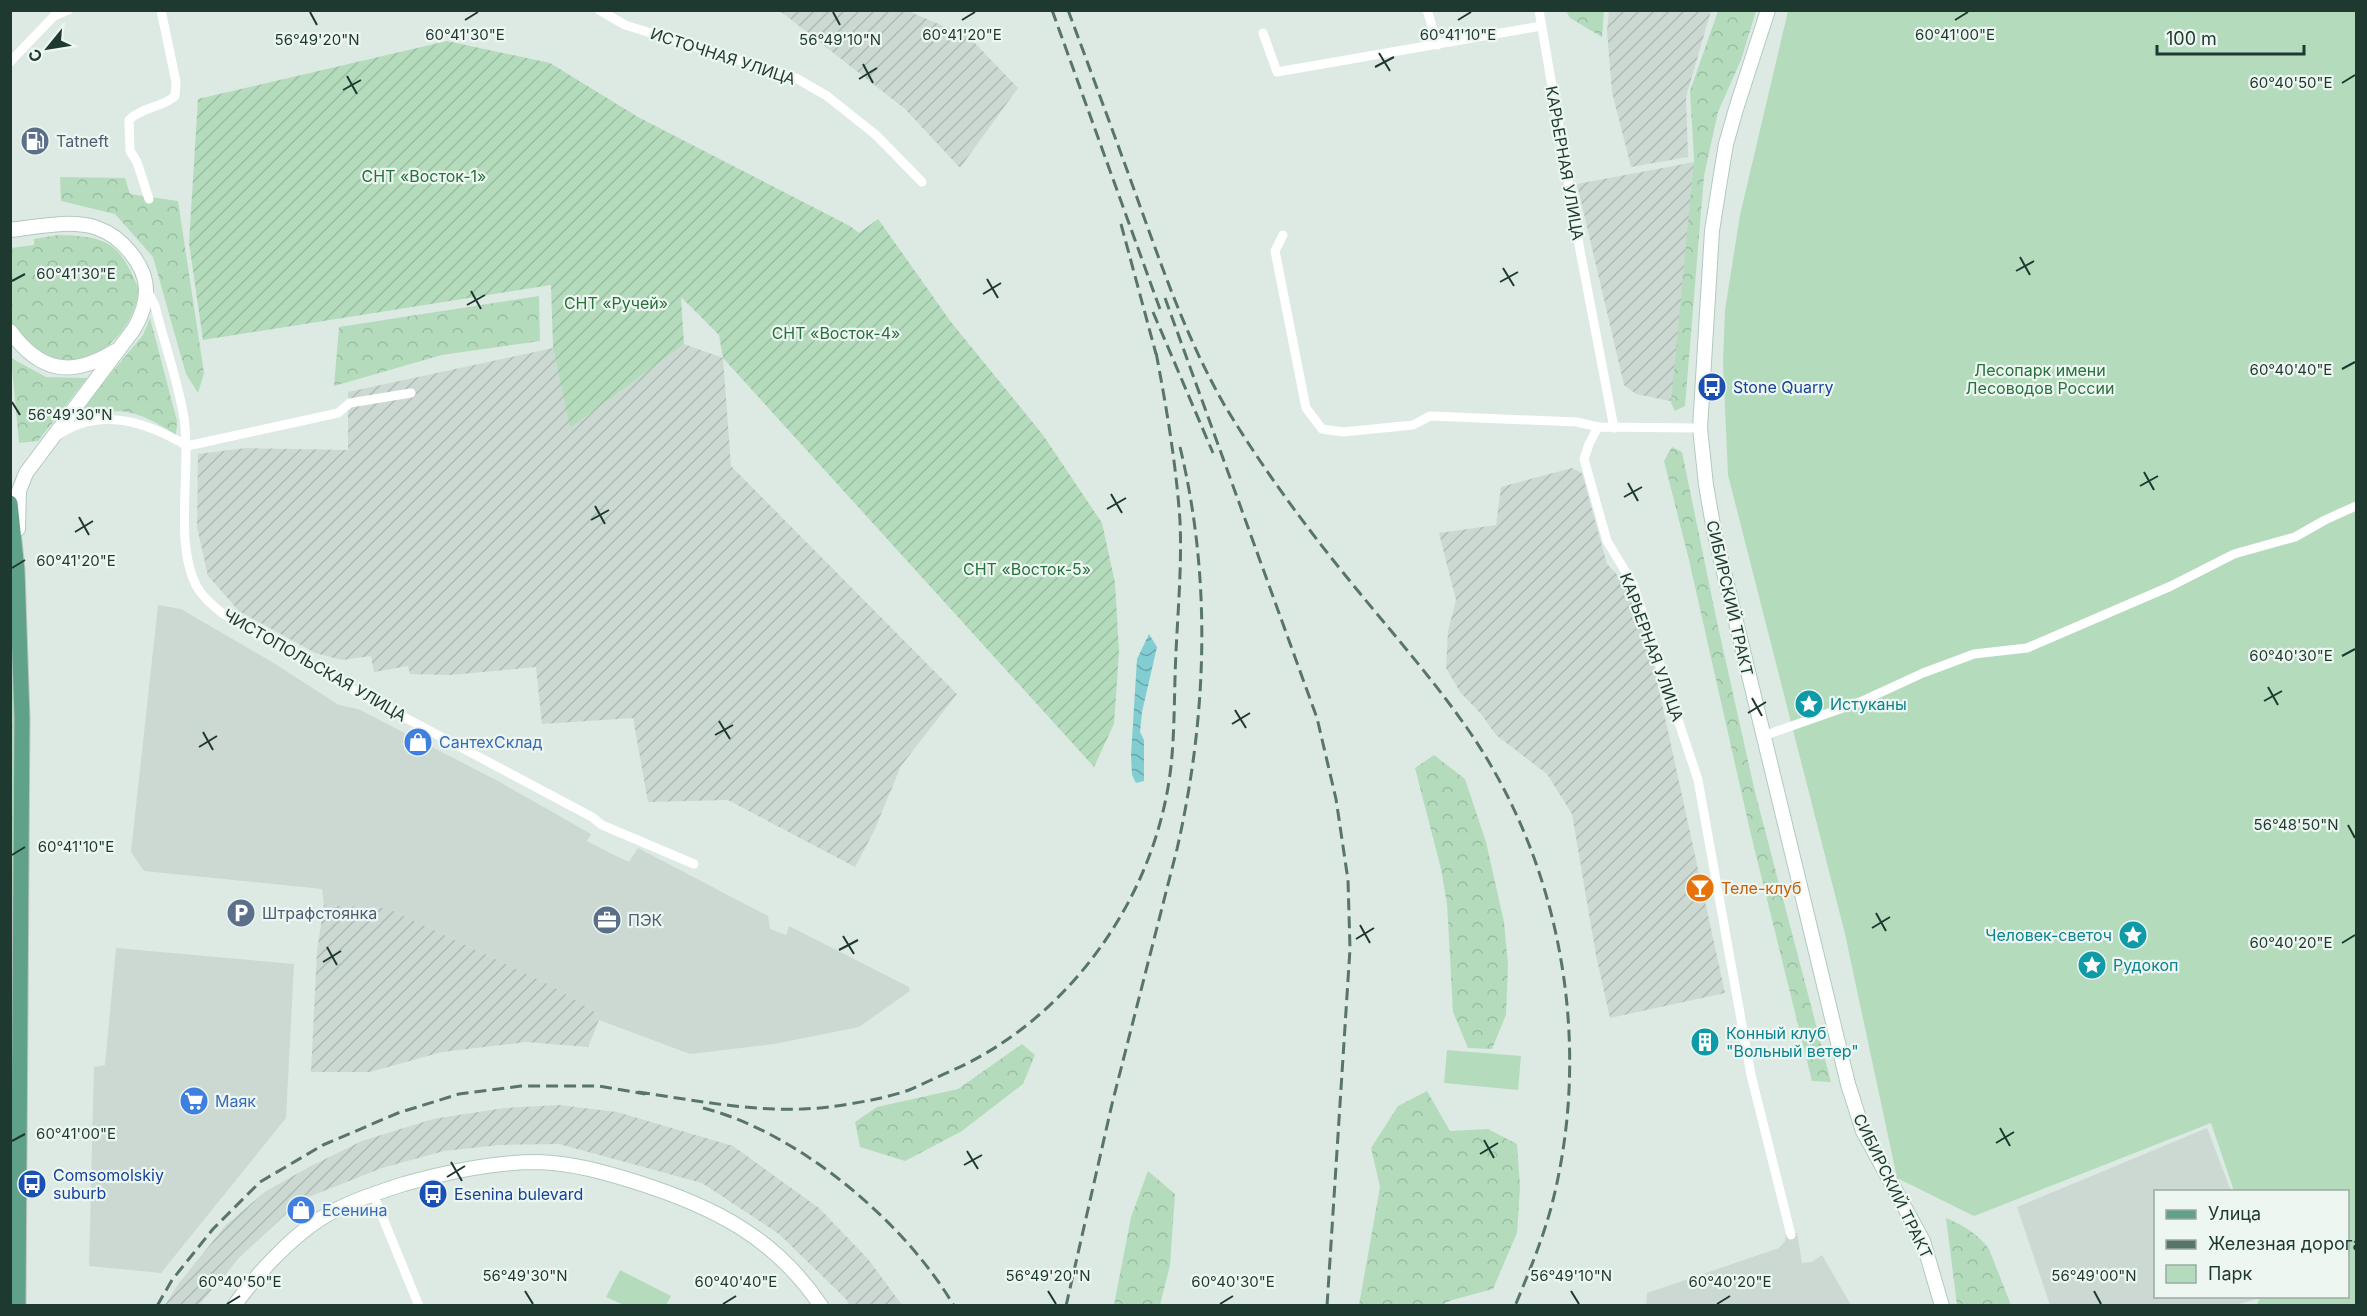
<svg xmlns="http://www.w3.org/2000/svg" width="2367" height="1316" viewBox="0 0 2367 1316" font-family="Inter,sans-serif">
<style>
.built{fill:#cbd9d2}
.industrial{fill:url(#industrial-furrows)}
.grass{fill:url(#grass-tufts)}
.forest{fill:url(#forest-crowns)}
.park{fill:#b4dcbc}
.garden{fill:url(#garden-furrows)}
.water{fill:url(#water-waves)}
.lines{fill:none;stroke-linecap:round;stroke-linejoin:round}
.secondary-casing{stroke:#b0cabe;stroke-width:16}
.primary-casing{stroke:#bcc4c1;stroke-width:17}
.street{stroke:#fff;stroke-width:9}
.secondary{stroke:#fff;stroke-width:14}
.primary{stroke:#60a18a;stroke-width:15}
.rail{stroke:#58756b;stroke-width:3;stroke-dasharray:12 6;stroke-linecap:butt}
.ticks{fill:none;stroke:#1e3930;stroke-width:2}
.labels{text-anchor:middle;stroke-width:4.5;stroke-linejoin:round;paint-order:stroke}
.street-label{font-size:16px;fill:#1e3930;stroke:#edf6f1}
.service-label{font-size:16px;fill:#4e5e75;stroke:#edf6f1;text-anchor:start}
.park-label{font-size:16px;fill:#27713d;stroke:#edf6f1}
.transit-label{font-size:16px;fill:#164399;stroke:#edf6f1;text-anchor:start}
.culture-label{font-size:16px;fill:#0d838f;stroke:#edf6f1;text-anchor:start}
.shop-label{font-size:16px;fill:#366cbe;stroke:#edf6f1;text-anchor:start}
.food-label{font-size:16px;fill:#c56008;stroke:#edf6f1;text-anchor:start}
.ticks-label{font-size:15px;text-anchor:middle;fill:#1e3930;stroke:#edf6f1;stroke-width:4.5;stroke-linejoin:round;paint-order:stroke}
</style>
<defs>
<pattern id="industrial-furrows" width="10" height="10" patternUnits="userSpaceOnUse" patternTransform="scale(1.5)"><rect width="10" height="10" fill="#cbd9d2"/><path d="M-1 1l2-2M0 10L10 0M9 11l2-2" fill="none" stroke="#aebbb5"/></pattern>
<pattern id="grass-tufts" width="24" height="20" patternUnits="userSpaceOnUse" patternTransform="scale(1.5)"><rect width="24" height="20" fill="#b4dcbc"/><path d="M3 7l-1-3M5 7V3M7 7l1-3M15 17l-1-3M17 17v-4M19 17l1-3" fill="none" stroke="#9abea2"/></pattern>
<pattern id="forest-crowns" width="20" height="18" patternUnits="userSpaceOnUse" patternTransform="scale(1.5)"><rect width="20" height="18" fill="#b4dcbc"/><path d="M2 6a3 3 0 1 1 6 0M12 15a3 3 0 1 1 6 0" fill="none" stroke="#9abea2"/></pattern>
<pattern id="garden-furrows" width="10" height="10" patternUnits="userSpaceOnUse" patternTransform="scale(1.5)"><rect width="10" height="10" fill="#b4dcbc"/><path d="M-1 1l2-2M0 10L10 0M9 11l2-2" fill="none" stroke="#9abea2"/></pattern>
<pattern id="water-waves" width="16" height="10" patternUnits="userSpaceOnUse" patternTransform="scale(1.5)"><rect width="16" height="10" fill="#82cdd2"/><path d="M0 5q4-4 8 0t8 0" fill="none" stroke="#6aa7ab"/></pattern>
</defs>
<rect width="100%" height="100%" fill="#ddeae3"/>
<path class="built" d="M 158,605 L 181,609 L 272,662 L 339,705 L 358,709 L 498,781 L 591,834 L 587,841 L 608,852 L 629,862 L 638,848 L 768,916 L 770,929 L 786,935 L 789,926 L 909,987 L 910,991 L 859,1027 L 774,1044 L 690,1054 L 599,1020 L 597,1013 L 550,985 L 387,908 L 324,905 L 322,889 L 144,871 L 131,852 Z
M 116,948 L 294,964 L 286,1118 L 161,1273 L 89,1266 L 94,1067 L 105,1065 Z
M 2207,1128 L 2231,1191 L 2156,1192 L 2156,1296 L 2264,1297 L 2232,1306 L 2050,1305 L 2017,1207 Z
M 1797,1233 L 1802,1263 L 1812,1262 L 1822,1255 L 1851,1305 L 1646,1306 L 1647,1293 L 1779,1248 L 1785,1241 L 1786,1234 Z"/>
<path class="industrial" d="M 780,11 L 908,11 L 969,37 L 1018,88 L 960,168 L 905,109 Z
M 1609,11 L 1711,11 L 1686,97 L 1688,157 L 1631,167 L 1612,92 L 1607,31 Z
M 1700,161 L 1680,403 L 1636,394 L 1624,385 L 1577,184 Z
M 684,344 L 723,358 L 731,466 L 957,694 L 901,766 L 874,831 L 855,867 L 728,800 L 648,802 L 633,718 L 542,724 L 536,667 L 451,675 L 410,674 L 408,666 L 374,672 L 371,656 L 342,660 L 315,653 L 239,611 L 208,576 L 197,527 L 198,454 L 246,448 L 348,450 L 348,392 L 553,348 L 570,427 Z
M 1572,468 L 1582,473 L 1607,564 L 1631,590 L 1644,621 L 1725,993 L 1610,1018 L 1596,955 L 1572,814 L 1547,774 L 1496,735 L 1481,714 L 1460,692 L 1446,668 L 1448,631 L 1456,600 L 1439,533 L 1496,525 L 1501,487 Z
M 324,905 L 387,908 L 550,985 L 597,1013 L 599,1020 L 588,1047 L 526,1042 L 442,1052 L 370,1072 L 311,1072 L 317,951 Z
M 559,1105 L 617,1112 L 733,1146 L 819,1208 L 868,1259 L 902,1305 L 849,1305 L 846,1299 L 779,1234 L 702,1183 L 559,1144 L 499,1145 L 444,1151 L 382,1168 L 301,1200 L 239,1258 L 199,1305 L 165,1305 L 179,1283 L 226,1225 L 266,1191 L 311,1166 L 362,1141 L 433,1119 L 504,1108 Z"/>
<path class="grass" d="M 10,602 L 15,705 L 12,1210 L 11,1210 Z"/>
<path class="forest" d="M 1566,11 L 1604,11 L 1602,37 L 1570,18 Z
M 1718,11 L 1756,11 L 1741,60 L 1718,112 L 1704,176 L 1685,406 L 1675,411 L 1671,403 L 1694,160 L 1690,91 Z
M 60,177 L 125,178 L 130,194 L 178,201 L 204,373 L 198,393 L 186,374 L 153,257 L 115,214 L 61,201 Z
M 58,235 C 108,236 120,243 139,290 C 132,341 79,382 32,347 C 25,341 13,331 11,322 C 9,318 11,309 11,304 C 11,285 11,267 11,248 L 34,245 L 34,239 Z
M 539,296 L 540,341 L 442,355 L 334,386 L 339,327 Z
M 150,318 L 177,421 L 176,435 C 136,409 119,405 72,420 L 143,335 Z
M 11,358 L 46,377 L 87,378 L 38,441 L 19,443 Z
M 1672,447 L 1682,452 L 1717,622 L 1755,792 L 1831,1082 L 1812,1081 L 1751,835 L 1689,560 L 1664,461 Z
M 1434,755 L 1465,779 L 1486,842 L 1504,922 L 1508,964 L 1506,1015 L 1492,1049 L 1468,1048 L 1453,1012 L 1447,904 L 1441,869 L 1415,768 Z
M 1022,1044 L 1035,1055 L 1023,1084 L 962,1131 L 905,1161 L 860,1147 L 855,1122 L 877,1107 L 958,1089 Z
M 1427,1091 L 1450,1131 L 1488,1129 L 1517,1144 L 1520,1187 L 1517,1233 L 1493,1289 L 1452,1300 L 1441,1305 L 1359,1305 L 1380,1187 L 1371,1148 L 1398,1106 Z
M 1148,1171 L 1175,1194 L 1170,1265 L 1160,1305 L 1114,1305 L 1131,1217 Z
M 1946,1218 C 1963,1225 1978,1234 1989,1249 L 2011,1305 L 1957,1305 Z"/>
<path class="park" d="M 1788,11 L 2356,11 L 2356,1305 L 2257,1305 L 2260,1297 L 2348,1296 L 2348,1192 L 2234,1191 L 2211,1123 L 1974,1216 L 1897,1178 L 1845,934 L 1728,475 L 1723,363 L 1725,310 L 1740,215 Z
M 1447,1050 L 1521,1056 L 1518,1090 L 1444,1083 Z
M 620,1270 L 671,1296 L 666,1305 L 624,1305 L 606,1297 Z"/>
<path class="garden" d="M 447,41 L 550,63 L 638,117 L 850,226 L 859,233 L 878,219 L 951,322 L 1043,435 L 1102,523 L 1115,583 L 1119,652 L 1114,724 L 1094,767 L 723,358 L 719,335 L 681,297 L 684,344 L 570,428 L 553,348 L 551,285 L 203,340 L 189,243 L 198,99 Z"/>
<path class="water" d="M 1149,634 L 1157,647 L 1142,712 L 1140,732 L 1144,740 L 1144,781 L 1136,783 L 1132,775 L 1131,755 L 1137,659 Z"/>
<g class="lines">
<g class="secondary-casing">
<path id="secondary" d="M 1768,10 L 1736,109 L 1726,144 L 1721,174 L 1712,231 L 1700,428 L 1706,485 L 1714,531 L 1848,1084 L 1863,1131 L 1923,1241 L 1942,1306
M 10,230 C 37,227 71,219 97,228 C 121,236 146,265 146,290 C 146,305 141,317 134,329 L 26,473 L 19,491 L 18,529
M 10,331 C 40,372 71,378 115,351
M 234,1306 C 255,1276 289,1239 320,1219 C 345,1203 376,1193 404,1184 C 447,1172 494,1162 538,1162 C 572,1163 604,1172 636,1182 C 712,1206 775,1237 821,1306"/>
</g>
<g class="primary-casing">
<path id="primary" d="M 10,503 L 17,570 L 22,718 L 18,1306"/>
</g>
<path class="street" d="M 599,10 L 625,25 L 796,78 L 827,96 L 876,135 L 922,182
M 1427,10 L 1438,45
M 1539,10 L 1579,245 L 1614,428
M 1263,33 L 1277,72 L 1541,26
M 10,62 L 54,16 L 68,10
M 149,199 L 137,162 L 130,151 L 129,120 C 141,107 162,108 175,96 L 176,82 L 161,10
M 1283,235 L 1275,251 L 1306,408 L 1322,429 L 1343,432 L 1413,425 L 1430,416 L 1577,422 L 1598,427
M 147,290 L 155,306 C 164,343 178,380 184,418 C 192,468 173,543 197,587 C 203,597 213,606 222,613 L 355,691 L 592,817 L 602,825 L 694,864
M 1700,428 L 1598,427 L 1589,444 L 1584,459 L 1607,541 L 1633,584 L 1698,780 L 1751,1075 L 1791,1235
M 58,435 C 100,406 147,422 187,446
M 187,446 L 338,413 L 350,403 L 411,393
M 1763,736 L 1860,702 L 1923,673 L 1974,654 L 2027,648 L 2171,586 L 2234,554 L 2295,537 L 2325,520 L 2356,506
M 373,1194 L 419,1306"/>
<use href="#secondary" class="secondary"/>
<use href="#primary" class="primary"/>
<path class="rail" d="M 1052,10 L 1161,312
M 1068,10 C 1094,80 1120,150 1145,220 C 1168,284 1191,347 1225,406 C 1258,461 1297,515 1337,565 C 1380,619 1427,671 1467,728 C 1562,864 1593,1044 1552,1204 C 1543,1239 1529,1272 1515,1306
M 1121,224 L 1156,354
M 1165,298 L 1317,718 L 1336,799 L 1348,880 L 1350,949 L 1327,1306
M 1153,312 L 1213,453
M 638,1092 C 693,1100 747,1111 803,1109 C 832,1108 881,1100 909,1090 C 923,1084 937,1077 951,1071 C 1070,1019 1157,895 1171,766 C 1175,729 1174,690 1176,652 C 1178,609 1182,564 1180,521 C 1176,462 1166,405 1155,347
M 703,1108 C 798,1132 905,1222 954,1306
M 157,1306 L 172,1280 L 213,1229 L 260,1182 L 323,1145 L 398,1113 L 459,1094 L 521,1086 L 599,1086 L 645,1094
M 1066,1306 L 1112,1104 L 1177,849 C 1207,718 1212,579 1180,447"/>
</g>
<path class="ticks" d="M 310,12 L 317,25M 833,12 L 840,25M 465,20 L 478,12M 962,20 L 975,12M 1458,20 L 1471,12M 1955,20 L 1968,12M 1379,53 L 1390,71M 863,64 L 873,83M 1375,67 L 1394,57M 347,76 L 357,94M 859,79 L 877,68M 2342,83 L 2355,75M 343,90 L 361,80M 2020,257 L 2030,275M 1503,268 L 1514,286M 2016,271 L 2034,261M 987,279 L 998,298M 12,281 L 25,274M 1500,282 L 1518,272M 471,291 L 481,309M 983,294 L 1001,283M 467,305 L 485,295M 2342,369 L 2355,362M 12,402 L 20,415M 2144,472 L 2154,490M 1628,483 L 1638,501M 2140,486 L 2158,476M 1111,494 L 1122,513M 1624,497 L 1642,487M 595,506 L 605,524M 1107,509 L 1126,498M 79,517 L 89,535M 591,520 L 609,510M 75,532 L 93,521M 12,568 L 25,560M 2342,656 L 2355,649M 2268,687 L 2278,705M 1752,698 L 1762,716M 2264,701 L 2282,691M 1235,710 L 1246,728M 1748,713 L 1766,702M 719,721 L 730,739M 1232,724 L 1250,713M 203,732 L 213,750M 715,735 L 733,725M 199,747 L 217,736M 2348,825 L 2355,838M 12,855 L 25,847M 1876,913 L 1886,931M 1360,925 L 1370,943M 1872,928 L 1890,917M 843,936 L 854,954M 1356,939 L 1374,928M 2342,943 L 2355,935M 327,947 L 337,965M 839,950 L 858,940M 323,962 L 341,951M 2000,1128 L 2010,1146M 1484,1140 L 1494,1158M 12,1141 L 25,1134M 1996,1143 L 2014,1132M 967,1151 L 978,1169M 1480,1154 L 1498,1143M 451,1162 L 462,1181M 964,1165 L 982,1155M 447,1177 L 465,1166M 525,1291 L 533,1304M 1048,1291 L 1056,1304M 1571,1291 L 1579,1304M 2094,1291 L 2101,1304M 227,1304 L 240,1296M 723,1304 L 736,1296M 1220,1304 L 1233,1296M 1717,1304 L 1730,1296"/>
<defs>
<g id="fuel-disc" transform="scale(1.5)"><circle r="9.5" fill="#5c6f8a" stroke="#edf6f1"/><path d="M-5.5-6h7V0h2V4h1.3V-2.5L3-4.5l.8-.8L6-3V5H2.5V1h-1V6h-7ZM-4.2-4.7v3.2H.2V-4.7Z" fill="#fff"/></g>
<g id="bus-disc" transform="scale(1.5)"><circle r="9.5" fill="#1a4fb4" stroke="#edf6f1"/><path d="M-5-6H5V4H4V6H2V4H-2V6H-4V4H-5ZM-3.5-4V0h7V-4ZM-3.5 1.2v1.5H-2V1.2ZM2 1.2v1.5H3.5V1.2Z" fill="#fff"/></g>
<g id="sight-disc" transform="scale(1.5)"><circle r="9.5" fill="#0f9aa8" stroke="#edf6f1"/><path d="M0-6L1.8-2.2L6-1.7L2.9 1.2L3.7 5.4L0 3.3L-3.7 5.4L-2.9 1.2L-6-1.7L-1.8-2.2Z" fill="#fff"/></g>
<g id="shop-disc" transform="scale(1.5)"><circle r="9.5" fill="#3f7fe0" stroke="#edf6f1"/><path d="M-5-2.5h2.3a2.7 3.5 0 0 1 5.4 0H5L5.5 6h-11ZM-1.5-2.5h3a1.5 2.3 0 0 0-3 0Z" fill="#fff"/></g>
<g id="bar-disc" transform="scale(1.5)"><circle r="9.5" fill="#e8710a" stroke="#edf6f1"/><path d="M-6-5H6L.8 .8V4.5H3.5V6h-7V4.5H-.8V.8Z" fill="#fff"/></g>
<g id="parking-disc" transform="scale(1.5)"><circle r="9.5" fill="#5c6f8a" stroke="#edf6f1"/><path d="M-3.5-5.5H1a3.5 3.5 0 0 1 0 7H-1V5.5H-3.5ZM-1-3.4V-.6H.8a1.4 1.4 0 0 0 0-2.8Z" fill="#fff"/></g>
<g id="office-disc" transform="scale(1.5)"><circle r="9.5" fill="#5c6f8a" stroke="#edf6f1"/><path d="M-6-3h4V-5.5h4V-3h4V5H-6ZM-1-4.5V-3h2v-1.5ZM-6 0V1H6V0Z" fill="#fff"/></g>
<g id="building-disc" transform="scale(1.5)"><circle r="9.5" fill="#0f9aa8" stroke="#edf6f1"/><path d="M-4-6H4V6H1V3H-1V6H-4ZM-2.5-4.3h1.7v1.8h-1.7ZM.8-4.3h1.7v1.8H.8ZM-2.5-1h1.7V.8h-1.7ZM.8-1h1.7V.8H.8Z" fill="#fff"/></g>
<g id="supermarket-disc" transform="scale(1.5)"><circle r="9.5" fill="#3f7fe0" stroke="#edf6f1"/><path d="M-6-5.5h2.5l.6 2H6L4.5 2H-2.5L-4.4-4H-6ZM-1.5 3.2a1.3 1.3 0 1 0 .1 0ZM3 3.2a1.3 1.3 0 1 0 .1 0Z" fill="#fff"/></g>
</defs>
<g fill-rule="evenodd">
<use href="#fuel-disc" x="35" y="141"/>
<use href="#bus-disc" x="1712" y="387"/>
<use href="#sight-disc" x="1809" y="704"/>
<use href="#shop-disc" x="418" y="742"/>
<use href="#bar-disc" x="1700" y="888"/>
<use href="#parking-disc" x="241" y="913"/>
<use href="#office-disc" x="607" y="920"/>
<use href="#sight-disc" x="2133" y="935"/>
<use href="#sight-disc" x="2092" y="965"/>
<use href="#building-disc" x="1705" y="1042"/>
<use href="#supermarket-disc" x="194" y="1101"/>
<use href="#bus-disc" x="32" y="1184"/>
<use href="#bus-disc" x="433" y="1194"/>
<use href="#shop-disc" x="301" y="1210"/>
</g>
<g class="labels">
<g class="street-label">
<text transform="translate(723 56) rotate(18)" y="6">ИСТОЧНАЯ УЛИЦА</text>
<text transform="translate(1565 163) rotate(80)" y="6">КАРЬЕРНАЯ УЛИЦА</text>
<text transform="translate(1730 598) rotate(77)" y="6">СИБИРСКИЙ ТРАКТ</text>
<text transform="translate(1652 647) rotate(70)" y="6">КАРЬЕРНАЯ УЛИЦА</text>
<text transform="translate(315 665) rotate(30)" y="6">ЧИСТОПОЛЬСКАЯ УЛИЦА</text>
<text transform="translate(1893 1186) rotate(64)" y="6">СИБИРСКИЙ ТРАКТ</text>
</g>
<g class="service-label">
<text x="56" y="147">Tatneft</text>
<text x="262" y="919">Штрафстоянка</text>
<text x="628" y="926">ПЭК</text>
</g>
<g class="park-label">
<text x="424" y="182">СНТ «Восток-1»</text>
<text x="616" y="309">СНТ «Ручей»</text>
<text x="836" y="339">СНТ «Восток-4»</text>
<text x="2040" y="376">Лесопарк имени<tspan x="2040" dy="18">Лесоводов России</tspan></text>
<text x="1027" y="575">СНТ «Восток-5»</text>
</g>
<g class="transit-label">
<text x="1733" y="393">Stone Quarry</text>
<text x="53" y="1181">Comsomolskiy<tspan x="53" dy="18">suburb</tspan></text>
<text x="454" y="1200">Esenina bulevard</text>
</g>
<g class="culture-label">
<text x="1830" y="710">Истуканы</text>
<text x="2112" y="941" text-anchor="end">Человек-светоч</text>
<text x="2113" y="971">Рудокоп</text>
<text x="1726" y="1039">Конный клуб<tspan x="1726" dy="18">"Вольный ветер"</tspan></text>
</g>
<g class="shop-label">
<text x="439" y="748">СантехСклад</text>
<text x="215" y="1107">Маяк</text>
<text x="322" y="1216">Есенина</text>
</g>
<g class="food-label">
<text x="1721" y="894">Теле-клуб</text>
</g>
</g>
<g class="ticks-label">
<text x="465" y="40">60°41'30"E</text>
<text x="962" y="40">60°41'20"E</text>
<text x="1458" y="40">60°41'10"E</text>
<text x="1955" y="40">60°41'00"E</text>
<text x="317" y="45">56°49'20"N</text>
<text x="840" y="45">56°49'10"N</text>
<text x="2291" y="88">60°40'50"E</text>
<text x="76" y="279">60°41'30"E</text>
<text x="2291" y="375">60°40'40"E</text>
<text x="70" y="420">56°49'30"N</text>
<text x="76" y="566">60°41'20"E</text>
<text x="2291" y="661">60°40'30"E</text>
<text x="2296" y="830">56°48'50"N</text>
<text x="76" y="852">60°41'10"E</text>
<text x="2291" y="948">60°40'20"E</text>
<text x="76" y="1139">60°41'00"E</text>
<text x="525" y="1281">56°49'30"N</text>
<text x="1048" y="1281">56°49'20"N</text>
<text x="1571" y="1281">56°49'10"N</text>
<text x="2094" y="1281">56°49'00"N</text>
<text x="240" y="1287">60°40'50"E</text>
<text x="736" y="1287">60°40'40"E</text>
<text x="1233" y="1287">60°40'30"E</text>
<text x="1730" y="1287">60°40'20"E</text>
</g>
<rect width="2367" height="1316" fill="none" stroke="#1e3930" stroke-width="24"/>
<rect x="2154" y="1190" width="195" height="108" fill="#edf6f1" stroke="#9aaaa4" stroke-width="1.5"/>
<rect x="2166" y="1210" width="30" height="9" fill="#60a18a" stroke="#9aaaa4" stroke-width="1.5"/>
<text x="2208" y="1220" font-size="18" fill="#1e3930">Улица</text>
<rect x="2166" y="1240" width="30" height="9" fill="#58756b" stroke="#9aaaa4" stroke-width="1.5"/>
<text x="2208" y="1250" font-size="18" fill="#1e3930">Железная дорога</text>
<rect x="2166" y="1265" width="30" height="18" fill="#b4dcbc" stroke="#9aaaa4" stroke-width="1.5"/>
<text x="2208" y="1280" font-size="18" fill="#1e3930">Парк</text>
<g transform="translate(48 48) rotate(240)" stroke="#edf6f1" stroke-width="4.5" paint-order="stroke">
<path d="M0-4.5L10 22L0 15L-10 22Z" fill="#1e3930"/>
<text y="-9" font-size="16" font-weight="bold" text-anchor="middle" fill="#1e3930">С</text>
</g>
<path d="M2157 45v9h147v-9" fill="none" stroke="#1e3930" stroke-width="3"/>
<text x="2166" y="45" font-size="18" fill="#1e3930" stroke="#edf6f1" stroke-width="4.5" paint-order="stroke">100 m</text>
</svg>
